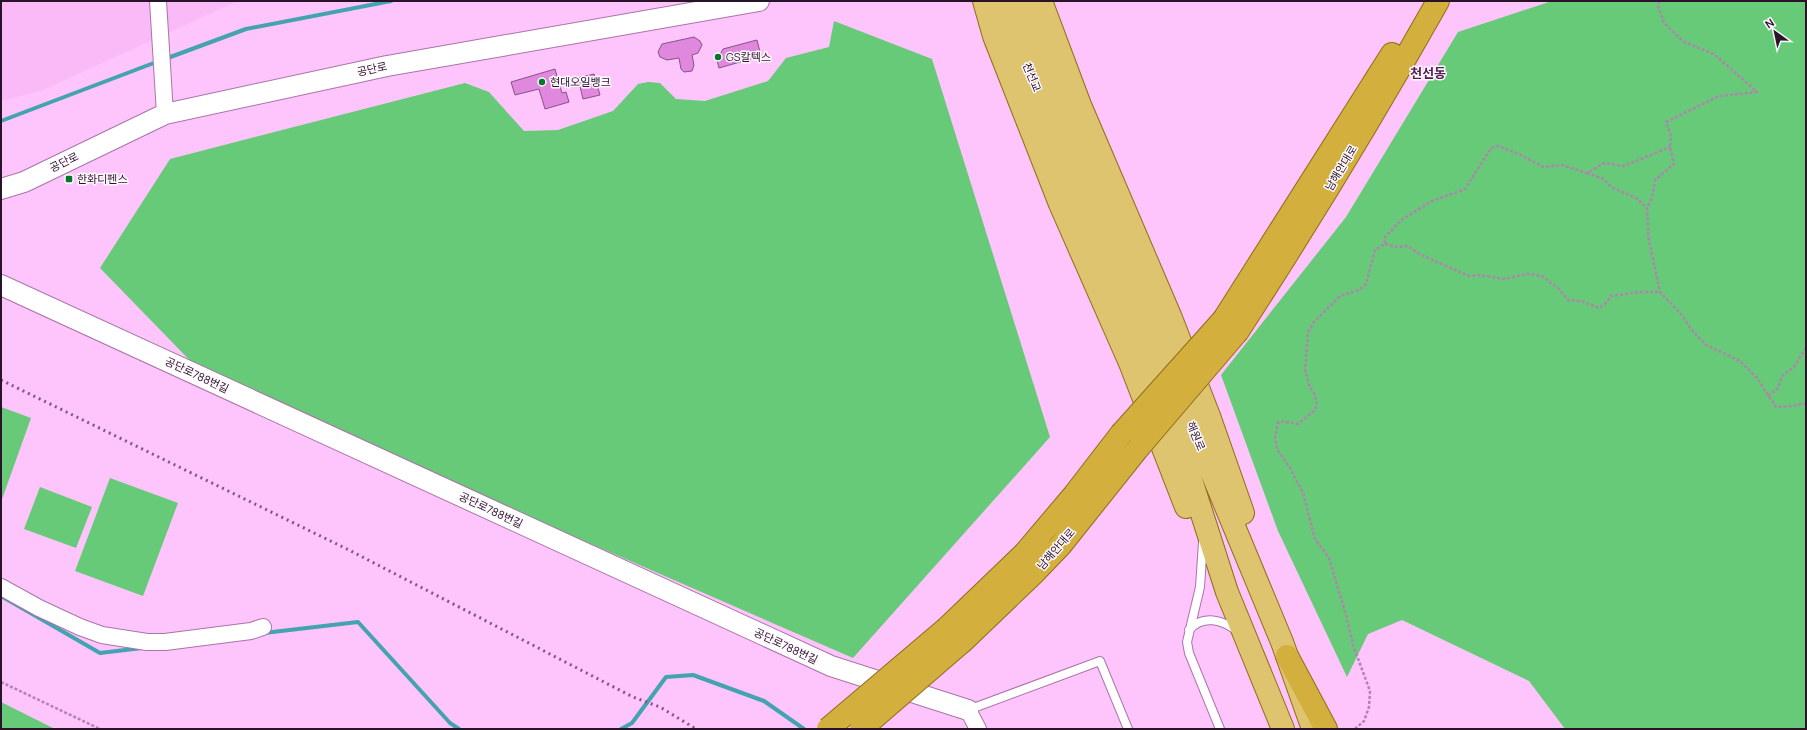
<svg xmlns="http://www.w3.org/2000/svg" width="1807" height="730" viewBox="0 0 1807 730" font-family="Manrope,'Noto Sans KR',sans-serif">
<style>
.built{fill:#fab9f7}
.green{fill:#67ca78}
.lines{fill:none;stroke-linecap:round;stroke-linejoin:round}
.stream{stroke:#43a3b0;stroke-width:4}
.building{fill:#df88dd;stroke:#875385}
.service-casing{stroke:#aa74a8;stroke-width:10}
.minor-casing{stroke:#aa74a8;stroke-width:18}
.tertiary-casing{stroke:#aa74a8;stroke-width:22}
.primary-casing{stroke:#906c17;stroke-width:24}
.trunk-casing{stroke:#906c17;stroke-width:24}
.path{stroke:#b084af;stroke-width:2.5;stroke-dasharray:3 2;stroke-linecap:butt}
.service{stroke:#fff;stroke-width:8}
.minor{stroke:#fff;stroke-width:16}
.tertiary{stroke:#fff;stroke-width:20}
.primary{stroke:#dec46e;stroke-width:22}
.trunk{stroke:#d3b03e;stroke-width:22}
.rail{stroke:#7c597c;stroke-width:3;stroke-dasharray:2 4;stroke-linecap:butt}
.trunk-bridge-casing{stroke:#906c17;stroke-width:24;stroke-linecap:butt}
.trunk-bridge{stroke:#d3b03e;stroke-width:22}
.poi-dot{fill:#03782d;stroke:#fff9ff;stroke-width:1.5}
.labels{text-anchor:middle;stroke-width:3;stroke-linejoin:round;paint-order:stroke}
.poi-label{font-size:11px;fill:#281328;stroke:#fff9ff;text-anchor:start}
.street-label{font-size:11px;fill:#281328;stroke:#fff9ff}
.quarter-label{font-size:13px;font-weight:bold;fill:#522251;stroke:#fff9ff}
</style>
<rect width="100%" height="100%" fill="#fec4fc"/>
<path class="built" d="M 1,1 L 245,1 L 233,3 L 41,91 L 1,101 Z"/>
<path class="green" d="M 1552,1 L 1806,1 L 1806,729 L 1565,729 L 1529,681 L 1402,620 L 1368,634 L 1347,677 L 1278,531 L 1221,375 L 1346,217 L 1458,32 Z
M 834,21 L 932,59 L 1050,437 L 853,658 L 205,376 L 100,268 L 170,159 L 465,83 L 489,92 L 524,131 L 558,130 L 613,111 L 638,84 L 648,82 L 660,83 L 676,99 L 705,101 L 768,81 L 786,58 L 829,47 Z
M 1,407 L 31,418 L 1,502 Z
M 110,478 L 178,503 L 143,596 L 75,571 Z
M 40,487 L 92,507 L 76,548 L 24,529 Z
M 1,702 L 55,729 L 1,729 Z"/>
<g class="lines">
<path class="stream" d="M 165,59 L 246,29 L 391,1
M 1,121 L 159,61
M 1,596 L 100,653 L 142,648
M 264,633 L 358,622 L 450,723 L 459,729
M 621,729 L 632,723 L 666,677 L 693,675 L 764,701 L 804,729"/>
</g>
<path class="building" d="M 694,37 L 700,41 L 702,45 L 698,53 L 692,55 L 694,65 L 692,71 L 684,72 L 681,69 L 679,58 L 667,60 L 660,57 L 658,52 L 662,44 Z
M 757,40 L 761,56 L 719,68 L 717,60 L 723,49 Z
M 555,69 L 562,93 L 566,92 L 569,102 L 545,109 L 539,89 L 515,95 L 511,82 Z
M 594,74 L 600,95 L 583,99 L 578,78 Z"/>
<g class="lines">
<g class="service-casing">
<path id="service" d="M 1203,542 L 1200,587 L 1187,642 L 1189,653 L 1220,729
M 1189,630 C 1203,614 1223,620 1237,631
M 968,710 L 1100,661 L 1128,729"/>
</g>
<g class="minor-casing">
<path id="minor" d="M 158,1 L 165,114
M 1,587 L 39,608 L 80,627 L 102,635 L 147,642 L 165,642 L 251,631 L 263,627
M 968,710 L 978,729"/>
</g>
<g class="tertiary-casing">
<path id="tertiary" d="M 1,189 L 24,182 L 165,114 L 387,66 L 759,1
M 1,285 L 831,666 L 968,710"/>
</g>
<g class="primary-casing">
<path id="primary" d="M 984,1 L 994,36 L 1060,204 L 1130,363 L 1186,507
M 1003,1 L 1062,153 L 1176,433 L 1227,592 L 1283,729
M 1024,1 L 1032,30 L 1076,145 L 1282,642 L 1313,729
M 1041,1 L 1080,105 L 1171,318 L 1209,416 L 1243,513"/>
</g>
<g class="trunk-casing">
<path id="trunk" d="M 1224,319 L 1392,54
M 1238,331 C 1308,223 1375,113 1438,1
M 947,628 L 1024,554 L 1074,495 L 1121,434
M 963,641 L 1035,572 L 1060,546 L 1139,447
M 1287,656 L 1326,729"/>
</g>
<path class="path" d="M 1660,1 L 1658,6 L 1664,23 L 1684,42 L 1714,54 L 1757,92 L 1719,96 L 1666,122 L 1671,136 L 1670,147 L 1674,164 L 1655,180 L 1652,198 L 1647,208 L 1649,241 L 1660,292 L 1681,314 L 1691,329 L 1706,345 L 1740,361 L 1757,378 L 1776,407 L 1793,406 L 1806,403
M 1587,173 L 1604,179 L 1611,187 L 1636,198 L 1647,208
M 1385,244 L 1397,247 L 1408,246 L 1419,254 L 1469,276 L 1480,275 L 1504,279 L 1527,274 L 1542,276 L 1559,289 L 1568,300 L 1581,301 L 1599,308 L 1606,303 L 1611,296 L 1640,292 L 1660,292
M 1768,396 L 1778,388 L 1782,376 L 1794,367 L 1806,347
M 1,682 L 100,729
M 1355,729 L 1364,721 L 1369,707 L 1370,691 L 1353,645 L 1346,615 L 1329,558 L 1315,539 L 1303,493 L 1290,468 L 1277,449 L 1275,436 L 1278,423 L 1280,421 L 1298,424 L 1315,410 L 1317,405 L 1315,395 L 1309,385 L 1305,369 L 1308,332 L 1314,322 L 1340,296 L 1359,290 L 1366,284 L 1375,250 L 1385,244 L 1385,237 L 1401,220 L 1432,201 L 1465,189 L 1491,148 L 1498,146 L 1519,154 L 1543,167 L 1562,165 L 1587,173 L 1604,163 L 1624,166 L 1670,147"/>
<use href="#service" class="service"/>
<use href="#minor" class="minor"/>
<use href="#tertiary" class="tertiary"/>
<use href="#primary" class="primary"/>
<use href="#trunk" class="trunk"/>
<path class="rail" d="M 1,380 L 347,549 L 633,697 L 660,707 L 696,729"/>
<g class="trunk-bridge-casing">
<path id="trunk-bridge" d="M 1121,434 L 1224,319
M 1139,447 L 1238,331
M 828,729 L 947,628
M 861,729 L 963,641"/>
</g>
<use href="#trunk-bridge" class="trunk-bridge"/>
</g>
<g class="poi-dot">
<circle cx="718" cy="57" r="4"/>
<circle cx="542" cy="82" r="4"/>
<rect x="65" y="175" width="8" height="8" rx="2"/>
</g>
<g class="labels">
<g class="poi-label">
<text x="726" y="61">GS칼텍스</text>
<text x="550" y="86">현대오일뱅크</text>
<text x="77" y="183">한화디펜스</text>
</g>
<g class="street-label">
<text transform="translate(372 69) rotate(-12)" y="4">공단로</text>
<text transform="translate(1032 77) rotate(68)" y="4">천선교</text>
<text transform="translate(64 162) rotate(-26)" y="4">공단로</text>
<text transform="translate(1341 168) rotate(-59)" y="4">남해안대로</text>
<text transform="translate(197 375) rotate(25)" y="4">공단로788번길</text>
<text transform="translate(1196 436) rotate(67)" y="4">해원로</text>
<text transform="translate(491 510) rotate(25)" y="4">공단로788번길</text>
<text transform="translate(1056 549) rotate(-49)" y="4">남해안대로</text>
<text transform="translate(786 646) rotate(25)" y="4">공단로788번길</text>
</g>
<g class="quarter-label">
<text x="1428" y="78">천선동</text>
</g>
</g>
<rect width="1807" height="730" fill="none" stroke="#281328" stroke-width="4"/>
<g transform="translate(1775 32) rotate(327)" stroke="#fff9ff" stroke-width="3" paint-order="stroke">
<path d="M0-3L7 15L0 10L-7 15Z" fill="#281328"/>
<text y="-6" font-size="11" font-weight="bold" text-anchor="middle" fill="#281328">N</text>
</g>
</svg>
